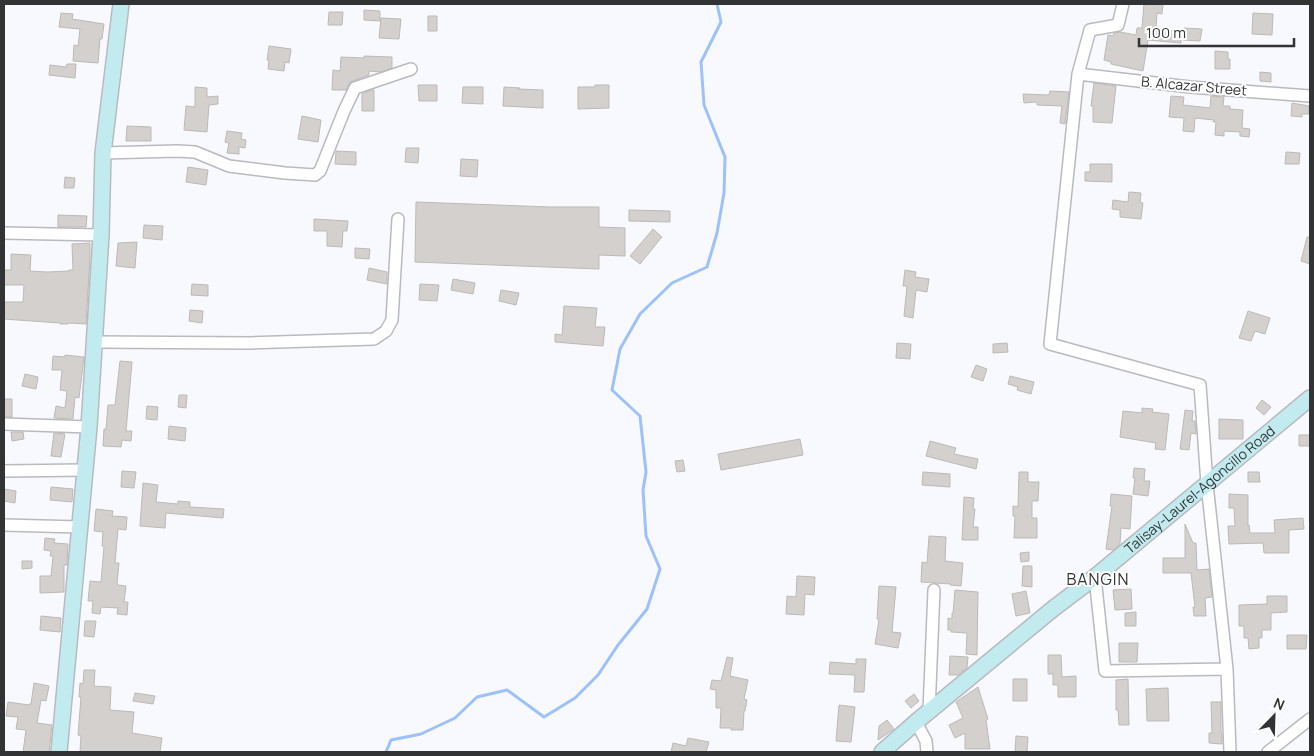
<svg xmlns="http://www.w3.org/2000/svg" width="1314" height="756" viewBox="0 0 1314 756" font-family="Manrope,sans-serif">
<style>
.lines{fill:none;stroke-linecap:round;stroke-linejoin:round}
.stream{stroke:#9cc1fb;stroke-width:3}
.building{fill:#d4d0cd;stroke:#bdb9b5}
.street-casing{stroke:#b9babf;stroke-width:14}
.secondary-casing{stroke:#b9babf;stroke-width:18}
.street{stroke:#fff;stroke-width:11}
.secondary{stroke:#c2ebf0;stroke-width:15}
.labels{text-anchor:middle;stroke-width:4;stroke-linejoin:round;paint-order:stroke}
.street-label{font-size:14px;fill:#323334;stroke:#fff}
.quarter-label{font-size:16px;letter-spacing:1px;fill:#323334;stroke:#fff}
</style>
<rect width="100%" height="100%" fill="#f8f9fe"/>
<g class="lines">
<path class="stream" d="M 386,752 L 391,740 L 421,734 L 455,718 L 477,697 L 507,690 L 544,717 L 575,698 L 598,675 L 618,645 L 647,609 L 660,569 L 646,536 L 643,490 L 646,472 L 640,416 L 612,390 L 620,349 L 640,314 L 672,283 L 707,267 L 717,233 L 724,193 L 725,157 L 704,105 L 701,62 L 721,22 L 717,4"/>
</g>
<path class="building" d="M 1144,4 L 1163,4 L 1162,14 L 1157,13 L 1156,29 L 1182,32 L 1181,43 L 1148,40 L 1143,71 L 1111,64 L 1111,62 L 1104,60 L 1108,35 L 1113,36 L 1114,33 L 1120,32 L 1136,35 L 1137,28 L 1142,28 Z
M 364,10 L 380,11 L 380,21 L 364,20 Z
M 329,12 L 343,12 L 342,25 L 328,25 Z
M 61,13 L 73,14 L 72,19 L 104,24 L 102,39 L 100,39 L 98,63 L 73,61 L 74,45 L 78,46 L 80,29 L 59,27 Z
M 1253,13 L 1273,14 L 1272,35 L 1252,34 Z
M 428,16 L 437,16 L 437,31 L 428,31 Z
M 381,18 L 401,19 L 399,39 L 379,38 Z
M 1184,28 L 1202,29 L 1200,41 L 1183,40 Z
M 269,46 L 291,49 L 289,63 L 285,62 L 284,71 L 268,69 L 269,60 L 267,60 Z
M 1215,51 L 1228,52 L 1228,59 L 1230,59 L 1230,69 L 1215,69 Z
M 364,56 L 392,57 L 392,68 L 380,72 L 369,71 L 369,75 L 350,82 L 346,90 L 332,90 L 333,70 L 340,71 L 341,57 L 364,58 Z
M 67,64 L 76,64 L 75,78 L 49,75 L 50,65 L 66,67 Z
M 1260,72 L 1271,73 L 1271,82 L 1260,81 Z
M 1094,83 L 1116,86 L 1112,123 L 1093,122 L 1093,106 L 1091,106 Z
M 418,85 L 437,85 L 437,101 L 419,101 Z
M 595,85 L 609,85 L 609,108 L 578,109 L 578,87 L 595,87 Z
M 195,87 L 207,88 L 207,97 L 218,96 L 218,104 L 209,105 L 207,132 L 184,130 L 186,106 L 195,107 Z
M 463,87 L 483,87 L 483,104 L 462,103 Z
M 504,87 L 520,88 L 519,89 L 543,90 L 543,108 L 503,106 Z
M 371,90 L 374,90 L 374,111 L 362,111 L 362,94 Z
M 1050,91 L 1069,92 L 1065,124 L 1060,123 L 1062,106 L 1037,105 L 1037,102 L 1024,103 L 1023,94 L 1049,95 Z
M 1171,96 L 1184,97 L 1183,105 L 1210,108 L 1211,96 L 1224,97 L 1223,106 L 1230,106 L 1230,109 L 1243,110 L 1242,128 L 1250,129 L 1249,137 L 1240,136 L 1240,132 L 1224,131 L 1224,136 L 1215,135 L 1216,122 L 1213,122 L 1214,120 L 1195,118 L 1194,132 L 1183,131 L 1184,118 L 1169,117 Z
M 1292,103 L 1309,106 L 1309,114 L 1302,114 L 1302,117 L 1291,116 Z
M 302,116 L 321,120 L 318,142 L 298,139 Z
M 127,126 L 151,127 L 151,141 L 126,141 Z
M 227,131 L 242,133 L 241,139 L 246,140 L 245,148 L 239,147 L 239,154 L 227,153 L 229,143 L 225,142 Z
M 406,148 L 419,148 L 418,163 L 405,162 Z
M 336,151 L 356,152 L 356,165 L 335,164 Z
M 1286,152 L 1300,153 L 1299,164 L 1285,164 Z
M 461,159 L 478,160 L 477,177 L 460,176 Z
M 1090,164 L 1112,164 L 1112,182 L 1085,181 L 1085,172 L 1090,172 Z
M 188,167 L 208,170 L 206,185 L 186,182 Z
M 65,177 L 75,178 L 74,188 L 64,188 Z
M 1129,192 L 1141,193 L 1140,202 L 1143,203 L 1141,219 L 1120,217 L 1120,210 L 1112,209 L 1113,200 L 1128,202 Z
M 416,202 L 551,207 L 599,207 L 599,227 L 625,228 L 625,256 L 599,255 L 599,269 L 415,262 Z
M 629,210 L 670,211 L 670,222 L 629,221 Z
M 58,215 L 87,216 L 86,227 L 58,227 Z
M 314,219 L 348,221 L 347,231 L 343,231 L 342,247 L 327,246 L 327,231 L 314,231 Z
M 144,225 L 163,226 L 162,240 L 143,238 Z
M 653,229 L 662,237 L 640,264 L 630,256 Z
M 1307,237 L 1310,237 L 1310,264 L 1301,261 Z
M 137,242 L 135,268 L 116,266 L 118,243 Z
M 90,243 L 90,256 L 86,324 L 68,323 L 68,324 L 60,324 L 60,323 L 4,319 L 4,302 L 23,302 L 24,285 L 4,285 L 4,270 L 11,270 L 11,254 L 31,255 L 30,271 L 47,272 L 69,271 L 69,270 L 73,270 L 72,244 Z
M 355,248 L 370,249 L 369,259 L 355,258 Z
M 369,268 L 387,272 L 387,284 L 367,280 Z
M 905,270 L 916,272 L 915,277 L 929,279 L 927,292 L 916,290 L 913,318 L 904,316 L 907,286 L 903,286 Z
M 453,279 L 475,283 L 473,294 L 451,290 Z
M 192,284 L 208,285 L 208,296 L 191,295 Z
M 420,284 L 439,285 L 437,301 L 419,300 Z
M 501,290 L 519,293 L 516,305 L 499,301 Z
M 564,306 L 597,308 L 595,327 L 605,327 L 603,346 L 555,342 L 555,334 L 562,335 Z
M 190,310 L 203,311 L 202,323 L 189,321 Z
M 1248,311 L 1270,318 L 1265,334 L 1255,331 L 1251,341 L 1239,338 Z
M 897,343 L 911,344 L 910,359 L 896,358 Z
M 1007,343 L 1008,352 L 993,353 L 993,344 Z
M 65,355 L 84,357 L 79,398 L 75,397 L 73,419 L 54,418 L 56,406 L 65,408 L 67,391 L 60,390 L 62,370 L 52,370 L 53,356 L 65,357 Z
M 120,361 L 132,362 L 126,431 L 132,431 L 131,441 L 122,440 L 121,447 L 103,446 L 104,429 L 106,429 L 108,405 L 115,405 Z
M 976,365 L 987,369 L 983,381 L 971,377 Z
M 25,374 L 38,377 L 36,389 L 22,386 Z
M 1010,376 L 1034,382 L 1031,394 L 1017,390 L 1018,387 L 1008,384 Z
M 179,395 L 187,395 L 186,408 L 178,407 Z
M 4,399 L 12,399 L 12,417 L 4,417 Z
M 1262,400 L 1271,407 L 1264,415 L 1256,408 Z
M 147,406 L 158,407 L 157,420 L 146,419 Z
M 1142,408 L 1153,409 L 1152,412 L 1169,414 L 1165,450 L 1155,449 L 1156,443 L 1120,437 L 1123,411 L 1142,413 Z
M 1185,410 L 1193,411 L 1192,421 L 1195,421 L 1196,434 L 1191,433 L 1189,450 L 1180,449 Z
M 1219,419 L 1243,420 L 1243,439 L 1219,439 Z
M 169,426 L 186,428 L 185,441 L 168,439 Z
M 11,432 L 23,432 L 24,439 L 12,441 Z
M 54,433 L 65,434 L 61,457 L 51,456 Z
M 1299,435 L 1310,435 L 1310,446 L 1299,446 Z
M 800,439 L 803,455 L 721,470 L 718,454 Z
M 930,441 L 956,448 L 954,454 L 978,459 L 976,469 L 926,456 Z
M 683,460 L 685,471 L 677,472 L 675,461 Z
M 1134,468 L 1145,469 L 1144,481 L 1150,481 L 1148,496 L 1133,494 L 1135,478 L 1133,478 Z
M 122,471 L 136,472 L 134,488 L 121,487 Z
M 923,472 L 950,474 L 950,487 L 922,485 Z
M 1019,472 L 1028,472 L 1028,482 L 1039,482 L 1038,501 L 1032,501 L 1032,518 L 1037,518 L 1037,538 L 1014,538 L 1015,516 L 1013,516 L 1013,506 L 1018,507 Z
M 1248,472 L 1259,472 L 1260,482 L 1248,482 Z
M 143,483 L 158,485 L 156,502 L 178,504 L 178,501 L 190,502 L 190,507 L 224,509 L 223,518 L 166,513 L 165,528 L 140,526 Z
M 51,487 L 73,489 L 72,502 L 50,500 Z
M 4,489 L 16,491 L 15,503 L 4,501 Z
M 1111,494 L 1132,496 L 1130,529 L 1121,528 L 1120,544 L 1113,550 L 1106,549 L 1112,506 L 1110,506 Z
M 1229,494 L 1248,495 L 1248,525 L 1249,525 L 1250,533 L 1275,533 L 1274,520 L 1303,518 L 1304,529 L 1289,530 L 1289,553 L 1264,553 L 1263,543 L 1229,544 L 1228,526 L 1235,526 L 1234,508 L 1229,508 Z
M 964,497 L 974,498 L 973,509 L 975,509 L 973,527 L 978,527 L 978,540 L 962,540 Z
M 96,509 L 113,511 L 112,516 L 127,517 L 126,530 L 118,529 L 115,563 L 119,563 L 117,584 L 118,585 L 126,586 L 124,602 L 128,602 L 127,615 L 117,614 L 118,608 L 101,607 L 100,614 L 92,613 L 93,601 L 88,601 L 90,581 L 101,582 L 104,546 L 102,546 L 103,532 L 94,531 Z
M 1185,524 L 1193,543 L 1196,543 L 1197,570 L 1209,569 L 1212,597 L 1205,598 L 1206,616 L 1194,616 L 1193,607 L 1195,607 L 1191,573 L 1163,573 L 1163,558 L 1185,558 Z
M 929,536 L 946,537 L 945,561 L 963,563 L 961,586 L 950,585 L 951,584 L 921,582 L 922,562 L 927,563 Z
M 45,538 L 55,539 L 54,543 L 68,544 L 67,565 L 64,565 L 64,592 L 40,593 L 40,576 L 51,576 L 53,556 L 50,556 L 51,551 L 44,550 Z
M 1029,552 L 1029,561 L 1021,562 L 1020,553 Z
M 22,561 L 32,561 L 32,568 L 22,569 Z
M 1023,566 L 1032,566 L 1032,587 L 1022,586 Z
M 797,576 L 815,577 L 814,595 L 805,594 L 804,615 L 786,614 L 787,596 L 796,597 Z
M 879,586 L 896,587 L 892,632 L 901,633 L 898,648 L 875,644 L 879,620 L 877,619 Z
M 1131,589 L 1132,609 L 1115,610 L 1113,590 Z
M 955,590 L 978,592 L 977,655 L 966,654 L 967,633 L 951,632 L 951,630 L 948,630 L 948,618 L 952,619 L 952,613 L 953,613 Z
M 1026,591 L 1030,613 L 1016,616 L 1012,594 Z
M 1267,596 L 1287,596 L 1287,612 L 1271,613 L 1271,630 L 1262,630 L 1262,638 L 1259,638 L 1259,648 L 1249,649 L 1248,638 L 1244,638 L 1244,626 L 1239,626 L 1239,605 L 1267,604 Z
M 1136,612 L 1136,626 L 1125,626 L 1125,613 Z
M 41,616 L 61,618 L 60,632 L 40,630 Z
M 85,621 L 96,621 L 94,637 L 84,636 Z
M 1287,635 L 1307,635 L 1306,649 L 1287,649 Z
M 1119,643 L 1138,643 L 1137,662 L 1119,662 Z
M 1048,655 L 1061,655 L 1062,677 L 1076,676 L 1076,697 L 1058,697 L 1058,685 L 1053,685 L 1053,674 L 1048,674 Z
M 950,656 L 968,657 L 967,668 L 958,675 L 949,675 Z
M 727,657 L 733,658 L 730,676 L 748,680 L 744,699 L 747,700 L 745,711 L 744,711 L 743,730 L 731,730 L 731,728 L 720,728 L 721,708 L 716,708 L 716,690 L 710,689 L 712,680 L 721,681 Z
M 856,659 L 866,659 L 864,692 L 854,692 L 855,675 L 829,674 L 830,662 L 856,664 Z
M 84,670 L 95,670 L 94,686 L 111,687 L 110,710 L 134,712 L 132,733 L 162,738 L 160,752 L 80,752 L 81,736 L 78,735 L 81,697 L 79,697 L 80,683 L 83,684 Z
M 1013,679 L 1027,679 L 1027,701 L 1013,701 Z
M 1128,679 L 1129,725 L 1119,725 L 1118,710 L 1116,710 L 1116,680 Z
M 34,683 L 49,686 L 46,701 L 41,700 L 37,723 L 52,725 L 49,752 L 23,752 L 26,730 L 16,729 L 18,717 L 6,716 L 8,702 L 29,705 L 29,704 L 31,704 Z
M 978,687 L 988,719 L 986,720 L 990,749 L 965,749 L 965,733 L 955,738 L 949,725 L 963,718 L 956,702 Z
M 1168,688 L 1169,721 L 1147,721 L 1146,689 Z
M 135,693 L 155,696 L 153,704 L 133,701 Z
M 914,694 L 919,701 L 911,708 L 905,701 Z
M 1211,702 L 1221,702 L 1221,733 L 1222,733 L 1222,744 L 1209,743 L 1209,733 L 1212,733 Z
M 839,705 L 855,707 L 851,742 L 836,741 Z
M 887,720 L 894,729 L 878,740 L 879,726 Z
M 1016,736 L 1028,737 L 1027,752 L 1015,752 Z
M 688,738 L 709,742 L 706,752 L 671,752 L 673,743 L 686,746 Z"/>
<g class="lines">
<g class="street-casing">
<path id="street" d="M 1123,4 L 1118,25 L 1090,30 L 1078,74 L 1050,344 L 1200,385 L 1207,484 L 1227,669
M 1078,74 L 1190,87 L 1310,96
M 103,153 L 177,151 L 195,152 L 229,166 L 285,173 L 315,175 L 320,171 L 344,111 L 355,88 L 411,69
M 4,233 L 101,235
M 95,342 L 250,343 L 374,339 L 386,331 L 392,320 L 398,219
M 4,424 L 89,427
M 4,471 L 85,470
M 4,525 L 79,527
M 1095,577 L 1105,671 L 1227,669 L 1230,752
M 929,711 L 934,590
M 916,722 L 926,741 L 927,752
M 1268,752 L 1310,719"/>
</g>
<g class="secondary-casing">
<g id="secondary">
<path d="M 59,752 L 89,427 L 101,235 L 103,153 L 121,4"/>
<path id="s1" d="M 882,752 L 916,722 L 1054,608 L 1095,577 L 1310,398"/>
</g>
</g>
<use href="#street" class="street"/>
<use href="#secondary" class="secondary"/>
</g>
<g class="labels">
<g class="street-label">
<text transform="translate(1194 86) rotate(5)" y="5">B. Alcazar Street</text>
<text dy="5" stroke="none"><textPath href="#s1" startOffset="412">Talisay-Laurel-Agoncillo Road</textPath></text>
</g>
<g class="quarter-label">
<text x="1098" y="585">BANGIN</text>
</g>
</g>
<rect width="1314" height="756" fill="none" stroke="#323334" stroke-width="10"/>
<g transform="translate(1274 716) rotate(23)" stroke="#ffffff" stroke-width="4" paint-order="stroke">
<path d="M0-4L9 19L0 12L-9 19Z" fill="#323334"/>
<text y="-8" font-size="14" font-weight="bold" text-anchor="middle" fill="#323334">N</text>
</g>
<path d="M1139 38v8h155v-8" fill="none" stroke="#323334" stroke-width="2.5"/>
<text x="1146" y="38" font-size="15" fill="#323334" stroke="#ffffff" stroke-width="4" paint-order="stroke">100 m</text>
</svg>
